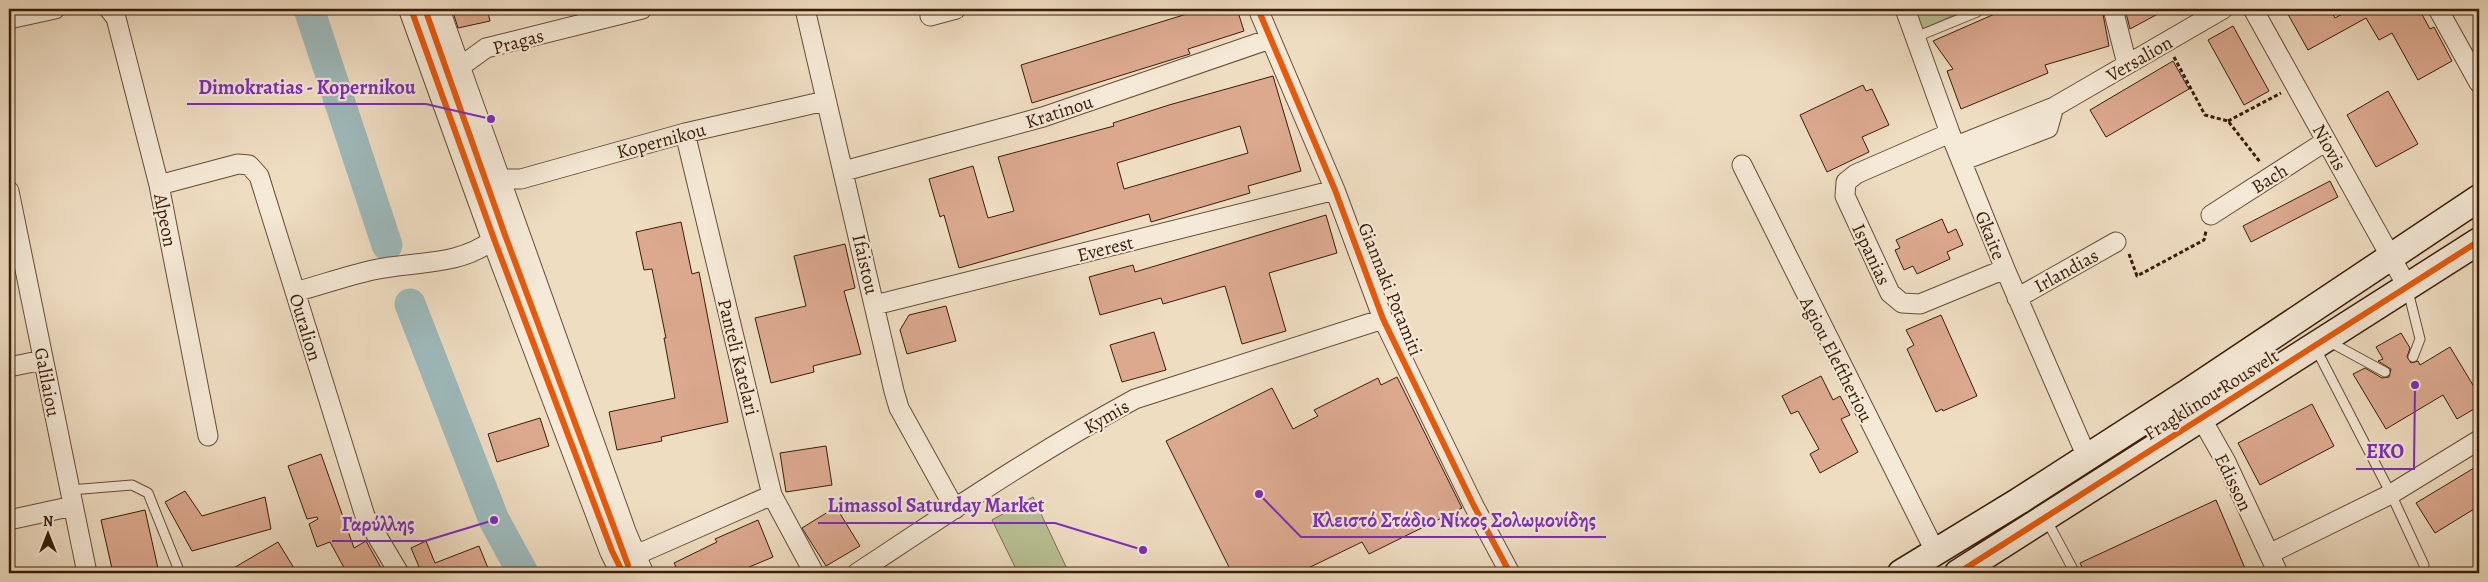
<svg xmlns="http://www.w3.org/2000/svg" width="2488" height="582" viewBox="0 0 2488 582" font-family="Alegreya,serif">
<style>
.green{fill:#b8c194;stroke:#796e4e}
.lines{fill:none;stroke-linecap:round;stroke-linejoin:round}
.river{stroke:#9dbabc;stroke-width:31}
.building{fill:#dca98f;stroke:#3a1c08;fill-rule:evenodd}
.service-casing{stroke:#674c36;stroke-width:11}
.minor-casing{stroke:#674c36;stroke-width:21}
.tertiary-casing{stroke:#674c36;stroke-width:26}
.secondary-casing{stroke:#3a1c08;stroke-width:29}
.path{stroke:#3a1c08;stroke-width:3;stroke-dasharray:4 2.5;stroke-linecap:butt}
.service{stroke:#f5e9d7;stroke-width:9}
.minor{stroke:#f5e9d7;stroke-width:19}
.tertiary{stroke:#f5e9d7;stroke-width:24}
.secondary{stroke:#f5e9d7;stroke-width:26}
.cycleway-casing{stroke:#f5e9d7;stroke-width:9}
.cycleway{stroke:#e8590c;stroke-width:6}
.labels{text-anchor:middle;stroke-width:4.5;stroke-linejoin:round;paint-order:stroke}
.street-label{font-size:19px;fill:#3a1c08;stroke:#f5e9d7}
.leader{fill:none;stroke:#7b2cbf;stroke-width:2}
.callout-dot{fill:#7b2cbf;stroke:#f5e9d7;stroke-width:2}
.callout-label{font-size:20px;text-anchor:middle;font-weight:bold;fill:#7b2cbf;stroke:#f5e9d7;stroke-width:4.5;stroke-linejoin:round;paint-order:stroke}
</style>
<rect width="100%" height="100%" fill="#efddc2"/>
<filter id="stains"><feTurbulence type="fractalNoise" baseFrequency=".004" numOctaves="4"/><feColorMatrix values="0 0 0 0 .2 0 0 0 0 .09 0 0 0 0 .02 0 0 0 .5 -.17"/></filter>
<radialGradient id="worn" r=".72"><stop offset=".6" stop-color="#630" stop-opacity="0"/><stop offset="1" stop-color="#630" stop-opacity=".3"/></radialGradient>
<path class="green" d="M 1912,9 L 1968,9 L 1920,30 Z
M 1033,497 L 1069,573 L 1018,573 L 992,520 Z"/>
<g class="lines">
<path class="river" d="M 309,9 L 387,245
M 410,304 L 494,520 L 523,573"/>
</g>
<path class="building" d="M 452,9 L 487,9 L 490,21 L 458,28 Z
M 1203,9 L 1237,9 L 1244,31 L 1188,49 L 1190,54 L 1032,103 L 1021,65 Z
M 2006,9 L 2102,9 L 2109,46 L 2045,65 L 2048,73 L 1961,109 L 1947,71 L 1953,69 L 1933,41 Z
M 2125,9 L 2167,9 L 2130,29 Z
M 2285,9 L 2330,9 L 2335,18 L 2351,9 L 2419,9 L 2430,29 L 2434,27 L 2452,61 L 2418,80 L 2392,33 L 2379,40 L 2366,18 L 2308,50 Z
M 2233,26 L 2269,91 L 2244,105 L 2208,40 Z
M 2173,61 L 2189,89 L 2106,137 L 2090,110 Z
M 1273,76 L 1301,171 L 1248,186 L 1250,193 L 1151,222 L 1149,214 L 959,268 L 944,215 L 940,217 L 929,179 L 973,166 L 988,218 L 1014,211 L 998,157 L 1114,126 L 1113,123 L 1169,105 ZM 1240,126 L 1248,153 L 1124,189 L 1117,163 Z
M 1863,85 L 1866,91 L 1872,89 L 1889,125 L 1862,137 L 1869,152 L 1827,172 L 1800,115 Z
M 2388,91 L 2418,144 L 2376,167 L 2347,115 Z
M 2330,181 L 2338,197 L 2251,242 L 2243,226 Z
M 1326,215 L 1337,253 L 1269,273 L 1286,331 L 1242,344 L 1225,286 L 1163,304 L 1161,298 L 1100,315 L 1089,277 L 1133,265 L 1135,272 Z
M 1942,219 L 1948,233 L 1956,229 L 1963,245 L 1947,252 L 1950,259 L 1917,274 L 1913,266 L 1904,270 L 1895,250 L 1900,248 L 1896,240 Z
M 681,222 L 692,274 L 699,272 L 728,422 L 661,437 L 662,441 L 617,450 L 609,412 L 675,398 L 664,338 L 666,338 L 652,269 L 644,270 L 636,232 Z
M 845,244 L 855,288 L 844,291 L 861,354 L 813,366 L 814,372 L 771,383 L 755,318 L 806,306 L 794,256 Z
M 946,306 L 956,341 L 907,354 L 900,330 L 909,315 Z
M 1941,315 L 1977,396 L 1943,411 L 1942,409 L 1936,412 L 1907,349 L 1914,345 L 1906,330 Z
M 1154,332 L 1166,370 L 1122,382 L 1110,345 Z
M 2401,333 L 2410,348 L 2407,357 L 2411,363 L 2418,361 L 2420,365 L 2450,347 L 2479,395 L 2479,406 L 2457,419 L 2443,395 L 2386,429 L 2353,374 L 2365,368 L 2382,378 L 2389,377 L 2391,369 L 2378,361 L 2383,359 L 2376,347 Z
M 1821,376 L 1833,400 L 1840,396 L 1850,415 L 1841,419 L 1858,452 L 1820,473 L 1810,454 L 1819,449 L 1798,411 L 1791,414 L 1782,396 Z
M 1397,377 L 1462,508 L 1369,554 L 1362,542 L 1298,573 L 1232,573 L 1166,441 L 1272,388 L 1293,429 L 1318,416 L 1314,410 L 1378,378 L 1381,385 Z
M 2312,404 L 2334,446 L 2260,485 L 2238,443 Z
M 540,418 L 549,446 L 497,462 L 488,434 Z
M 826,446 L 832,485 L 786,492 L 780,453 Z
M 321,454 L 354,548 L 366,541 L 384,573 L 347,573 L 330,542 L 317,547 L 309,524 L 318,519 L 317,517 L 307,519 L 288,466 Z
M 2479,465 L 2479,506 L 2435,533 L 2416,503 Z
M 185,491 L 202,516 L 265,497 L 271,529 L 192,551 L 165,502 Z
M 2216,500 L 2247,573 L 2085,573 L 2080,563 Z
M 836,507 L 860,546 L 826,566 L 802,528 Z
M 145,510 L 159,573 L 113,573 L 101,520 Z
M 758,520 L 773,557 L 735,573 L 679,573 L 674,563 L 717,542 L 715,539 Z
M 426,541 L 435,563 L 479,546 L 490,573 L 412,573 L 420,569 L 411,548 Z
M 278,542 L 297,573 L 225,573 Z"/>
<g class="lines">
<g class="service-casing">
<path id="service" d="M 1916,37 L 1977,12 L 1979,9
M 2408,291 L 2420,339 L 2413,357
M 2328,341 L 2385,372
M 2316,349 L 2391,494 L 2424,565
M 70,490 L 132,485 L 148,493 L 180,573
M 2046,519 L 2075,573"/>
</g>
<g class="minor-casing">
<path id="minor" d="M 109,9 L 116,18 L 159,185 L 208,436
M 805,9 L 894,391 L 899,408 L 955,509
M 1258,9 L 1335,190 L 1383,319 L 1474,506 L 1510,573
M 1905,9 L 1950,133 L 2005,269 L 2087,457
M 2113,9 L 2127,64
M 2253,9 L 2407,286
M 2438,9 L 2479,83
M 930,16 L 956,9
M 9,19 L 55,9
M 457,69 L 486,48 L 642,9
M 685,133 L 772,495 L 814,573
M 1950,133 L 1856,174 L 1846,182 L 1845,196 L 1890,293 L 1902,303 L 1920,304 L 2005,269
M 1956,146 L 2054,107 L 2223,9
M 1962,161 L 2048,128 L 2054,107
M 1742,165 L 1935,551
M 844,171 L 1043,117 L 1270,39
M 497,179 L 521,179 L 685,133 L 825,101
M 159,185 L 238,164 L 249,165 L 259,176 L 365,516 L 399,573
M 9,191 L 87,573
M 2211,215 L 2326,141
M 295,292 C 321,285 346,276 373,270 C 413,261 459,267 494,239
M 2017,298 L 2116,242
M 875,305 L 1335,190
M 9,367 L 43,360
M 2187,393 L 2226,462 L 2278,573
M 9,520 L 73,506
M 620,553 L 645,551 L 772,495
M 2269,554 L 2391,494 L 2479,440
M 857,573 C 948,513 1039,451 1135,399 L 1383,319"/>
</g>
<g class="tertiary-casing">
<path id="tertiary" d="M 411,9 L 494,239 L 612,551 L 623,573
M 437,9 L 624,533 L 641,573"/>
</g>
<g class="secondary-casing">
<path id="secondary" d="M 1901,573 L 2019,501 L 2187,393 L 2479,198
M 1958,573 L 2479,241"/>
</g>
<path class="path" d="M 2174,57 L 2205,115 L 2228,121 L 2260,162
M 2228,121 L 2281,93
M 2129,254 L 2137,276 L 2204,240 L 2206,231"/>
<use href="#service" class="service"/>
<use href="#minor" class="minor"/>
<use href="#tertiary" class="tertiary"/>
<use href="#secondary" class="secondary"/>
<g class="cycleway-casing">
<path id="cycleway" d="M 411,9 L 494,239 L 612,551 L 623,573
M 425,9 L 505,235 L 628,565
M 1258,9 L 1335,190 L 1383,319 L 1474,506 L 1510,573
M 1958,573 L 2479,241"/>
</g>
<use href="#cycleway" class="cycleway"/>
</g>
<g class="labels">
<g class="street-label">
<text transform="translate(518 41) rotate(-15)" y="7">Pragas</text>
<text transform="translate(2139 58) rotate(-30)" y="7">Versalion</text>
<text transform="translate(1059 111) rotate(-18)" y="7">Kratinou</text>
<text transform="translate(661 140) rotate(-15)" y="7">Kopernikou</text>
<text transform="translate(2330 147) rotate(61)" y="7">Niovis</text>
<text transform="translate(2269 178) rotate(-32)" y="7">Bach</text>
<text transform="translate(166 220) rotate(79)" y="7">Alpeon</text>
<text transform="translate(1991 235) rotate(68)" y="7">Gkaite</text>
<text transform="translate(1105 248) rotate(-14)" y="7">Everest</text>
<text transform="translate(1872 254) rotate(65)" y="7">Ispanias</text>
<text transform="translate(866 264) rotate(77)" y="7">Ifaistou</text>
<text transform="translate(2066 270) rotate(-29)" y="7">Irlandias</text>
<text transform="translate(1391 289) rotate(68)" y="7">Giannaki Potamiti</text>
<text transform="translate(306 327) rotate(73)" y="7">Ouralion</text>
<text transform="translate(739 357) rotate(76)" y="7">Panteli Katelari</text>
<text transform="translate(1837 359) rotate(63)" y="7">Agiou Eleftheriou</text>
<text transform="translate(48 382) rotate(79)" y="7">Galilaiou</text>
<text transform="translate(2211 394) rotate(-32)" y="7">Fragklinou Rousvelt</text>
<text transform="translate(1106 416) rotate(-30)" y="7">Kymis</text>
<text transform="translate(2234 482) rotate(64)" y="7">Edisson</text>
</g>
</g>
<path class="leader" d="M491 119L426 104H187M2415 385L2414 469H2356M1143 550L1055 523H818M1259 494L1301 537H1606M494 520L425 541H332"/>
<g class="callout-dot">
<circle cx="491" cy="119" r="5"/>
<circle cx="2415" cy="385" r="5"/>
<circle cx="1143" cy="550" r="5"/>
<circle cx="1259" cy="494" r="5"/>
<circle cx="494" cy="520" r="5"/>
</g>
<g class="callout-label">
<text x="307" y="94">Dimokratias - Kopernikou</text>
<text x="2385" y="458">EKO</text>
<text x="936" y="512">Limassol Saturday Market</text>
<text x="1454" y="527">Κλειστό Στάδιο Νίκος Σολωμονίδης</text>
<text x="378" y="531">Γαρύλλης</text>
</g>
<rect width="2488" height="582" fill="none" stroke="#efddc2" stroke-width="30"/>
<rect x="10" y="10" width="2468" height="562" fill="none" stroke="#3a1c08" stroke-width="2.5"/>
<rect x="15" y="15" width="2458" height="552" fill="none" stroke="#3a1c08"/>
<g transform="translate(48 534)" stroke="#f5e9d7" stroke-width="4" paint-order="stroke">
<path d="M0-4L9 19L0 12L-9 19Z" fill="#3a1c08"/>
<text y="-8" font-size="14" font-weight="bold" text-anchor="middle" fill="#3a1c08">N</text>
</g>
<rect width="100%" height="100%" filter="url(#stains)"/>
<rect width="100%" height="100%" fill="url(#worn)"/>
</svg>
